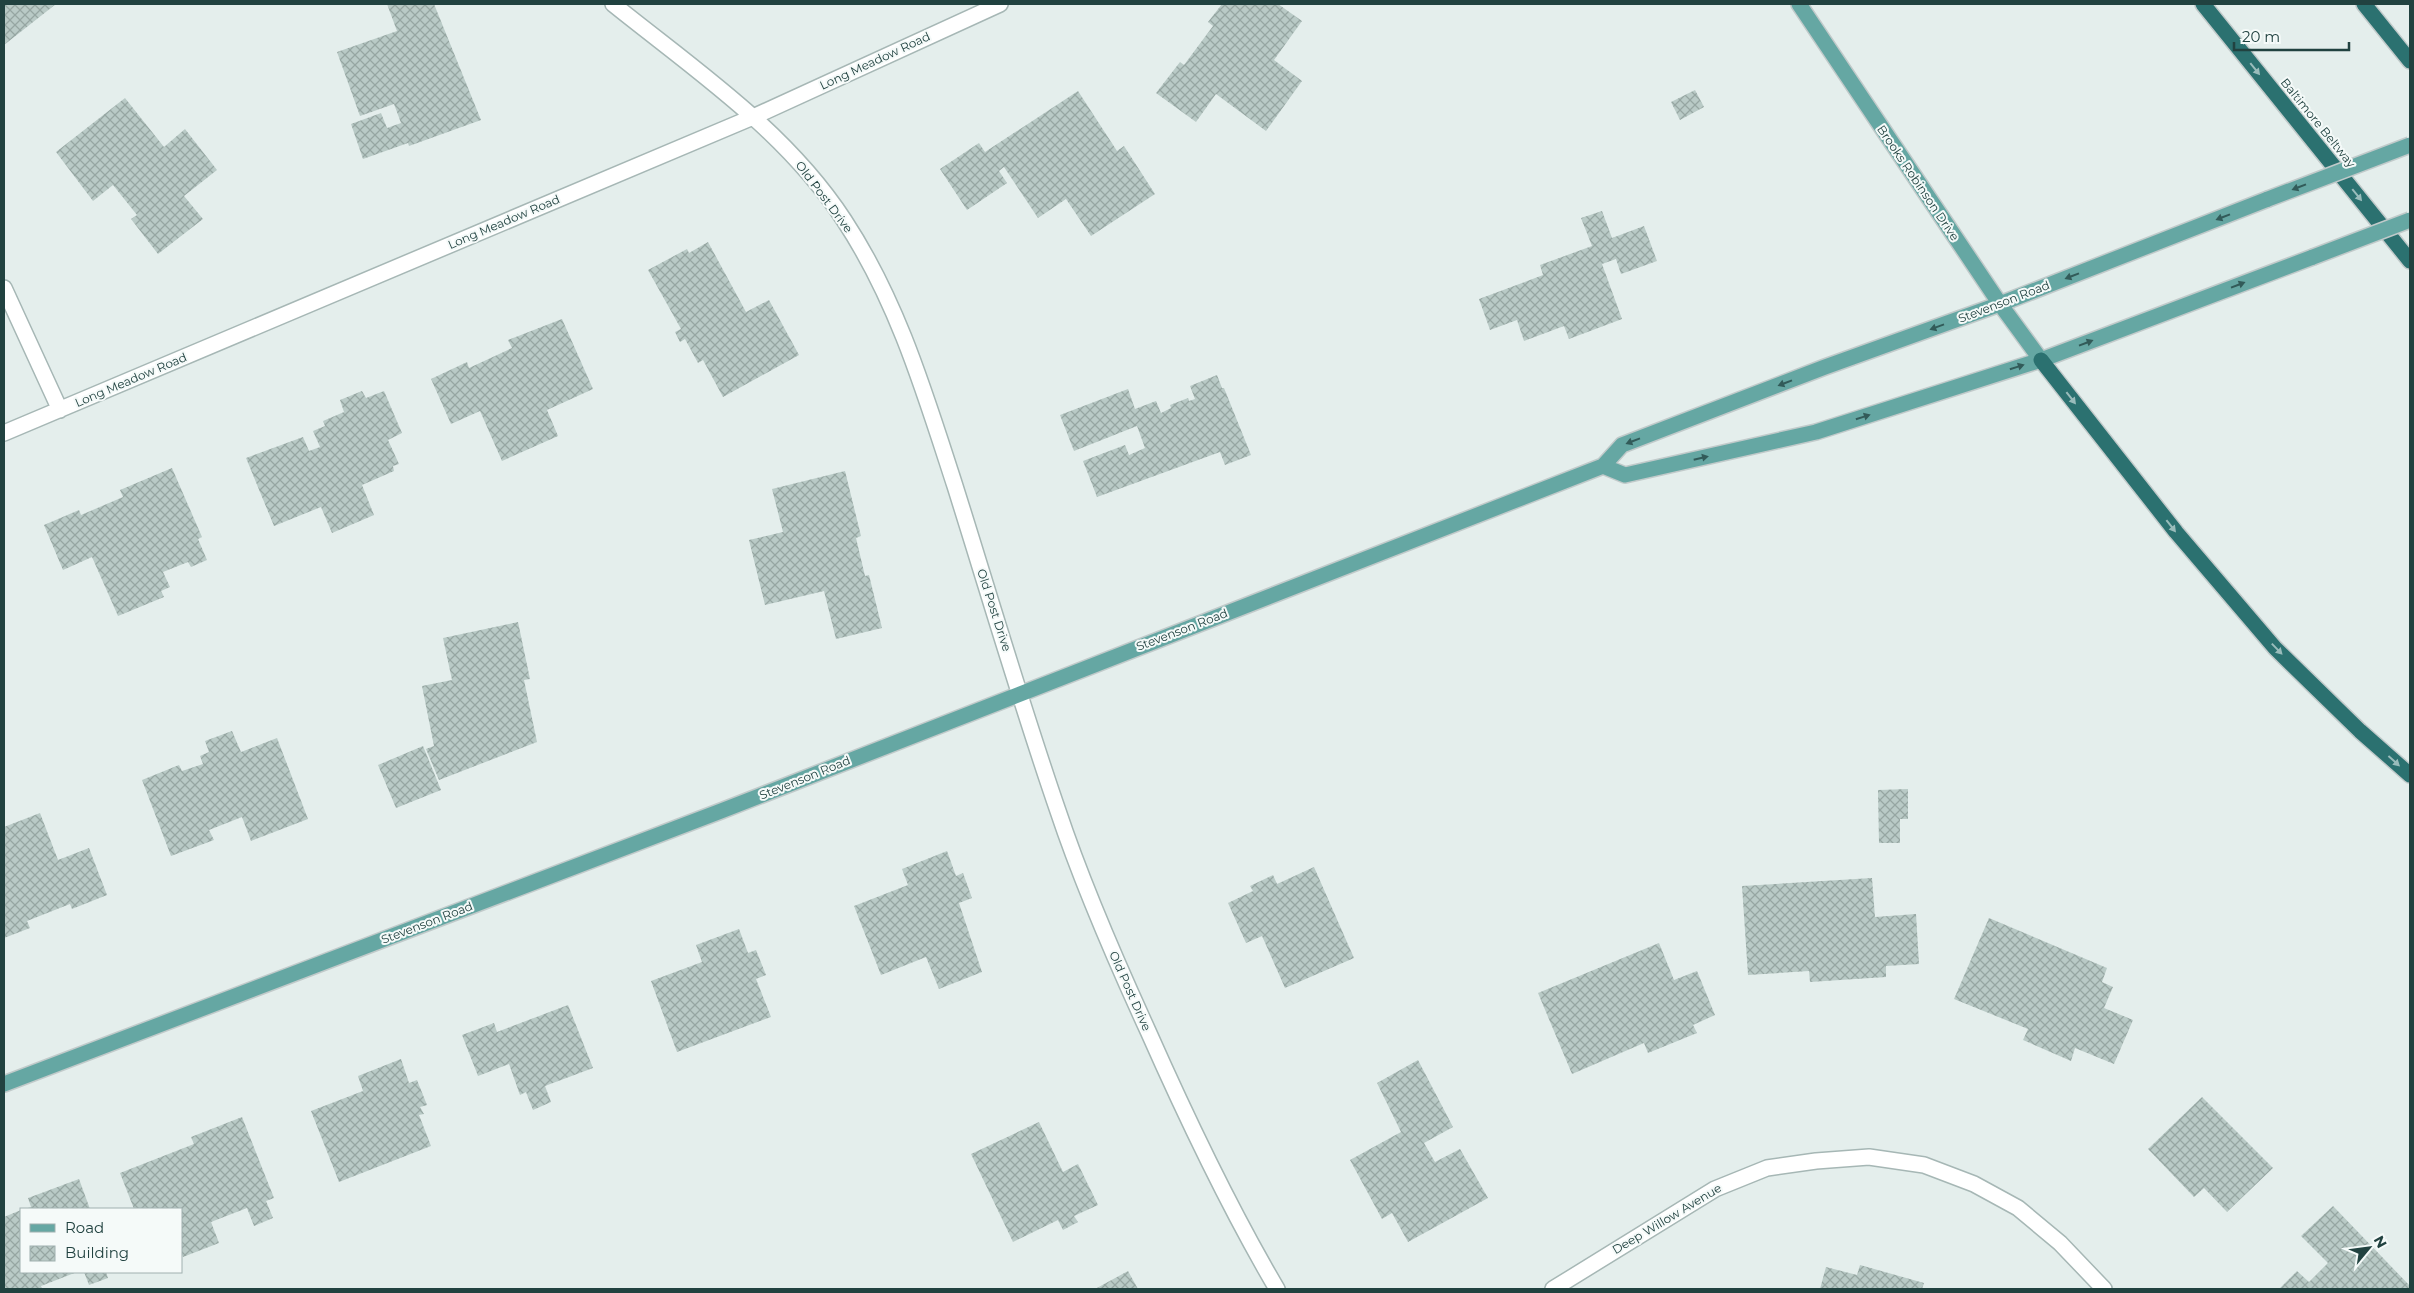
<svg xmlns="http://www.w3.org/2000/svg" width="2414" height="1293" viewBox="0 0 2414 1293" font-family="Montserrat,sans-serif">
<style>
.building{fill:url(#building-cross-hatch)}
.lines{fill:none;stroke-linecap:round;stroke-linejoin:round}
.minor-casing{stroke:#a6b7b5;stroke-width:18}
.major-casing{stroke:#c1caca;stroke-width:18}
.highway-casing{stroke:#c1caca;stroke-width:18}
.minor{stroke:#fff;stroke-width:15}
.major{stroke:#65a7a3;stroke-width:15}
.highway{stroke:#2b7170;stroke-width:15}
.major-bridge-casing{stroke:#c1caca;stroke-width:18;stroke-linecap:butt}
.major-bridge{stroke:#65a7a3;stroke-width:15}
.oneway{fill:#9abcbb}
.oneway2{fill:#325b59}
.labels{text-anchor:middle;stroke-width:4;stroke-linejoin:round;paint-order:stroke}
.street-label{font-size:12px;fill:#214240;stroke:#f5faf9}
</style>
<defs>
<pattern id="building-cross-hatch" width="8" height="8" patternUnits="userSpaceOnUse" patternTransform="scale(1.25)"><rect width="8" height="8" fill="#b9cac6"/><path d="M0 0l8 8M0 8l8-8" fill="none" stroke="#96a6a2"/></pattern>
</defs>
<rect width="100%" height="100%" fill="#e4eeec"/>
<path class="building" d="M 4,4 L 56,4 L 4,45 Z
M 387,4 L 434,4 L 481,120 L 409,146 L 408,143 L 363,159 L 351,124 L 381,113 L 387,128 L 401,123 L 394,104 L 360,116 L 337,52 L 397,31 Z
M 1222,4 L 1278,4 L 1302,21 L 1274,60 L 1302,81 L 1266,131 L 1216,94 L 1196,122 L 1156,93 L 1180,62 L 1184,65 L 1213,26 L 1208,22 Z
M 1695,90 L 1704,107 L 1680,120 L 1671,102 Z
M 1078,91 L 1117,151 L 1124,146 L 1155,194 L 1091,236 L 1066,199 L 1038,218 L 1004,167 L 999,171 L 1007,183 L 967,210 L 940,169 L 979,143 L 985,152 Z
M 125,98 L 164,147 L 185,129 L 217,170 L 184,196 L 203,219 L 158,254 L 131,219 L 137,215 L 113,185 L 93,201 L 56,152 Z
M 1602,211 L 1612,238 L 1644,226 L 1657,261 L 1621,274 L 1616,259 L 1602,264 L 1622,319 L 1569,339 L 1564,326 L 1524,341 L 1517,320 L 1490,330 L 1479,299 L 1543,275 L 1540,265 L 1592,246 L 1581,218 Z
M 708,242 L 746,312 L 769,300 L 799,355 L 723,397 L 703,360 L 698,363 L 685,339 L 680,342 L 675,332 L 681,329 L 648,270 L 687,249 L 689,253 Z
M 562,319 L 593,389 L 547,410 L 558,436 L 502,461 L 480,411 L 451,424 L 431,379 L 467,362 L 469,368 L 512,348 L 508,340 Z
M 1217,375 L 1222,388 L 1224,388 L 1251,455 L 1225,465 L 1220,452 L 1097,497 L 1083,461 L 1125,445 L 1129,455 L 1145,448 L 1137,426 L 1074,451 L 1060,415 L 1128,389 L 1135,409 L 1156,401 L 1161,413 L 1171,408 L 1170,405 L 1188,398 L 1189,401 L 1195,399 L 1190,386 Z
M 362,391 L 366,398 L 384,391 L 402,433 L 388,440 L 399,464 L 393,466 L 394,471 L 362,485 L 374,515 L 332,533 L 321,507 L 274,526 L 246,458 L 303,437 L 309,451 L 320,447 L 313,431 L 325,426 L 323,421 L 344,412 L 340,400 Z
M 172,468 L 202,537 L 198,539 L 207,560 L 191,567 L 188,562 L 163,572 L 170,587 L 161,591 L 164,597 L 118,616 L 92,557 L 63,570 L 44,525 L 79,510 L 81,515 L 123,497 L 120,490 Z
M 845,471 L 861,536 L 856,538 L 865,576 L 869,575 L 882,628 L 836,639 L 824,591 L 765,605 L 749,540 L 783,532 L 772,489 Z
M 518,622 L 530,679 L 524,680 L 537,742 L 439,780 L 426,749 L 434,746 L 422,686 L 452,680 L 443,638 Z
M 232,731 L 241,752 L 277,738 L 308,819 L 251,841 L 242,817 L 209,830 L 214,840 L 171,856 L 142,780 L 179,765 L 182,771 L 203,764 L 200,756 L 209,752 L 205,741 Z
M 423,746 L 441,790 L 396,808 L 378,765 Z
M 1908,789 L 1908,819 L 1900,819 L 1900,843 L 1879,843 L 1878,790 Z
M 40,813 L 58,860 L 89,848 L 107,895 L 72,909 L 70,904 L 27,921 L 30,928 L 4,938 L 4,827 Z
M 947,851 L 956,876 L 963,873 L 972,898 L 959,903 L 982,972 L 939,989 L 926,957 L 881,975 L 854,906 L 908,885 L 902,869 Z
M 1314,867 L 1354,958 L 1285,988 L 1262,936 L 1246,943 L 1228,903 L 1253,891 L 1250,886 L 1273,875 L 1277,884 Z
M 1872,878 L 1875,917 L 1916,914 L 1919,964 L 1886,966 L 1886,977 L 1810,982 L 1809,971 L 1748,975 L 1742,886 Z
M 1989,918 L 2107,968 L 2102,982 L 2113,987 L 2104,1008 L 2133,1020 L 2114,1064 L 2075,1048 L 2071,1061 L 2023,1040 L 2028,1029 L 1954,999 Z
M 739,929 L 748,953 L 756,950 L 766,975 L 756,979 L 771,1017 L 677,1052 L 651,981 L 702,962 L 696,945 Z
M 1659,943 L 1674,980 L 1697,971 L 1715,1015 L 1693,1025 L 1697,1033 L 1648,1053 L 1644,1043 L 1572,1074 L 1538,993 Z
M 568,1005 L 593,1068 L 545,1086 L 551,1102 L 533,1110 L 526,1092 L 520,1095 L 509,1064 L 478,1076 L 462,1035 L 494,1023 L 497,1032 Z
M 401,1059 L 409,1083 L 417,1080 L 427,1105 L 420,1107 L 424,1114 L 419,1115 L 431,1146 L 339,1182 L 311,1111 L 363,1091 L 358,1076 Z
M 1418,1060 L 1453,1127 L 1424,1143 L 1435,1162 L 1460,1149 L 1488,1198 L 1408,1242 L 1392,1213 L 1382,1219 L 1350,1160 L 1401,1132 L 1377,1083 Z
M 2202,1097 L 2273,1168 L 2227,1212 L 2204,1188 L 2194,1197 L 2148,1149 Z
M 242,1117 L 274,1198 L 266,1201 L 273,1218 L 254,1226 L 247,1208 L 211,1222 L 219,1243 L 183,1257 L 181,1252 L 181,1209 L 134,1209 L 120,1173 L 194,1144 L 191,1137 Z
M 1039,1122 L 1063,1172 L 1078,1164 L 1098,1205 L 1074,1216 L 1078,1222 L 1063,1230 L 1058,1220 L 1013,1242 L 971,1154 Z
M 79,1179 L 90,1209 L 25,1209 L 31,1207 L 28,1198 Z
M 2333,1206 L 2410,1286 L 2410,1289 L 2279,1289 L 2297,1271 L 2309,1282 L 2328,1263 L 2301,1236 Z
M 21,1210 L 21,1272 L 77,1272 L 41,1286 L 42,1289 L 4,1289 L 4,1217 Z
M 1860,1265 L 1924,1283 L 1922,1289 L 1820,1289 L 1826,1267 L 1857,1275 Z
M 1128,1271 L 1138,1289 L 1095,1289 Z
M 84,1272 L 106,1272 L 108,1278 L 89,1285 Z"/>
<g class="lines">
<g class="minor-casing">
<path id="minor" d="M 613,4 C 695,70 786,131 844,220 C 898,302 925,394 955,486 C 989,594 1021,704 1058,811 C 1083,886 1115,959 1148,1031 C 1187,1119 1228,1206 1277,1289
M 4,288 L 60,410
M 4,433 L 753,117 L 1000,4
M 1553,1289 L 1715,1189 L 1767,1168 L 1816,1161 L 1869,1157 L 1924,1165 L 1974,1184 L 2018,1208 L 2060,1243 L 2104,1289"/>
</g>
<g class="major-casing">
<path id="major" d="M 1799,4 L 2000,304 L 2041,360
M 1603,466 L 1625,475 L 1816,432 L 2041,360 L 2313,257
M 4,1084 L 721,811 L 1603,466 L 1622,445 L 1825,367 L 2000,304 L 2268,199"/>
</g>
<g class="highway-casing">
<path id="highway" d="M 2203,4 L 2410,261
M 2364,4 L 2410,61
M 2041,360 L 2176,532 L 2275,648 L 2360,731 L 2410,775"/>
</g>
<use href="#minor" class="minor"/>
<use href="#major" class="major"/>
<use href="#highway" class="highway"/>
<g class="major-bridge-casing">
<path id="major-bridge" d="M 2268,199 L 2410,145
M 2313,257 L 2410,220"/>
</g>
<use href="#major-bridge" class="major-bridge"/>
</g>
<defs><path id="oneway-solid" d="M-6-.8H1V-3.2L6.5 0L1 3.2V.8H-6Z" transform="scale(1.25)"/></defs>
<g class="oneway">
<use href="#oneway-solid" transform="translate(2255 69) rotate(51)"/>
<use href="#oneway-solid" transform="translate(2357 195) rotate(51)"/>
<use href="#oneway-solid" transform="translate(2071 398) rotate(52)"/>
<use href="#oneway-solid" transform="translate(2171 526) rotate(52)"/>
<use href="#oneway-solid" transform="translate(2277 649) rotate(46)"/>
<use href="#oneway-solid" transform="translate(2394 761) rotate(42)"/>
</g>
<g class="oneway2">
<use href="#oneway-solid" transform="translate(2299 187) rotate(159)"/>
<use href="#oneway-solid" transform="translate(2223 217) rotate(159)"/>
<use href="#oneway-solid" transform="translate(2072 276) rotate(159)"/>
<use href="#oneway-solid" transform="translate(2238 285) rotate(-21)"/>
<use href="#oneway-solid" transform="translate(1937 327) rotate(160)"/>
<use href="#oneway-solid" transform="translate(2086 343) rotate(-21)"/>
<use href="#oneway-solid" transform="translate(2017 367) rotate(-18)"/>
<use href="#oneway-solid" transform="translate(1785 383) rotate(159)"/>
<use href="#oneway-solid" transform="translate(1863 417) rotate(-18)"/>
<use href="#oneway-solid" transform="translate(1633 441) rotate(159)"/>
<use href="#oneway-solid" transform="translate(1701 458) rotate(-13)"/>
</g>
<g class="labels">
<g class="street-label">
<text transform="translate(875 61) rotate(-25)" y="4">Long Meadow Road</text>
<text transform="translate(2318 123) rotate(51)" y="4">Baltimore Beltway</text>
<text transform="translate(1918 183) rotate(56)" y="4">Brooks Robinson Drive</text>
<text transform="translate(824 197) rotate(53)" y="4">Old Post Drive</text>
<text transform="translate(504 222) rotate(-23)" y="4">Long Meadow Road</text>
<text transform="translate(2004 302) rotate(-21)" y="4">Stevenson Road</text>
<text transform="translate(131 380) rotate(-23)" y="4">Long Meadow Road</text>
<text transform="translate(994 610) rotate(72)" y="4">Old Post Drive</text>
<text transform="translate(1182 630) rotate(-21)" y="4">Stevenson Road</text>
<text transform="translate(805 778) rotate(-22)" y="4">Stevenson Road</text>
<text transform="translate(427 923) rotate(-21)" y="4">Stevenson Road</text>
<text transform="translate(1130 991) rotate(66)" y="4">Old Post Drive</text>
<text transform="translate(1667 1219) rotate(-31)" y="4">Deep Willow Avenue</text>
</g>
</g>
<rect width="2414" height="1293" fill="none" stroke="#214240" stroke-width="10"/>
<rect x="20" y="1208" width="162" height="65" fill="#f5faf9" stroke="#a0b0af"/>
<rect x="30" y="1224" width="25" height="8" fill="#65a7a3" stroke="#a0b0af"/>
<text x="65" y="1233" font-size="15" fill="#214240">Road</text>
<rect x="30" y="1246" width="25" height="15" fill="url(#building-cross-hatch)" stroke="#a0b0af"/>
<text x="65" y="1258" font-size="15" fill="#214240">Building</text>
<g transform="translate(2369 1248) rotate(61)" stroke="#f5faf9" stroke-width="4" paint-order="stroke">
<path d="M0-4L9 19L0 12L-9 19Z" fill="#214240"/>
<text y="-8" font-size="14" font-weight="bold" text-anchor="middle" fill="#214240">N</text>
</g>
<path d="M2234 42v8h115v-8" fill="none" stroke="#214240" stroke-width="2.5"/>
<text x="2242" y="42" font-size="15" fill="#214240" stroke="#f5faf9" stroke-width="4" paint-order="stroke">20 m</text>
</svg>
